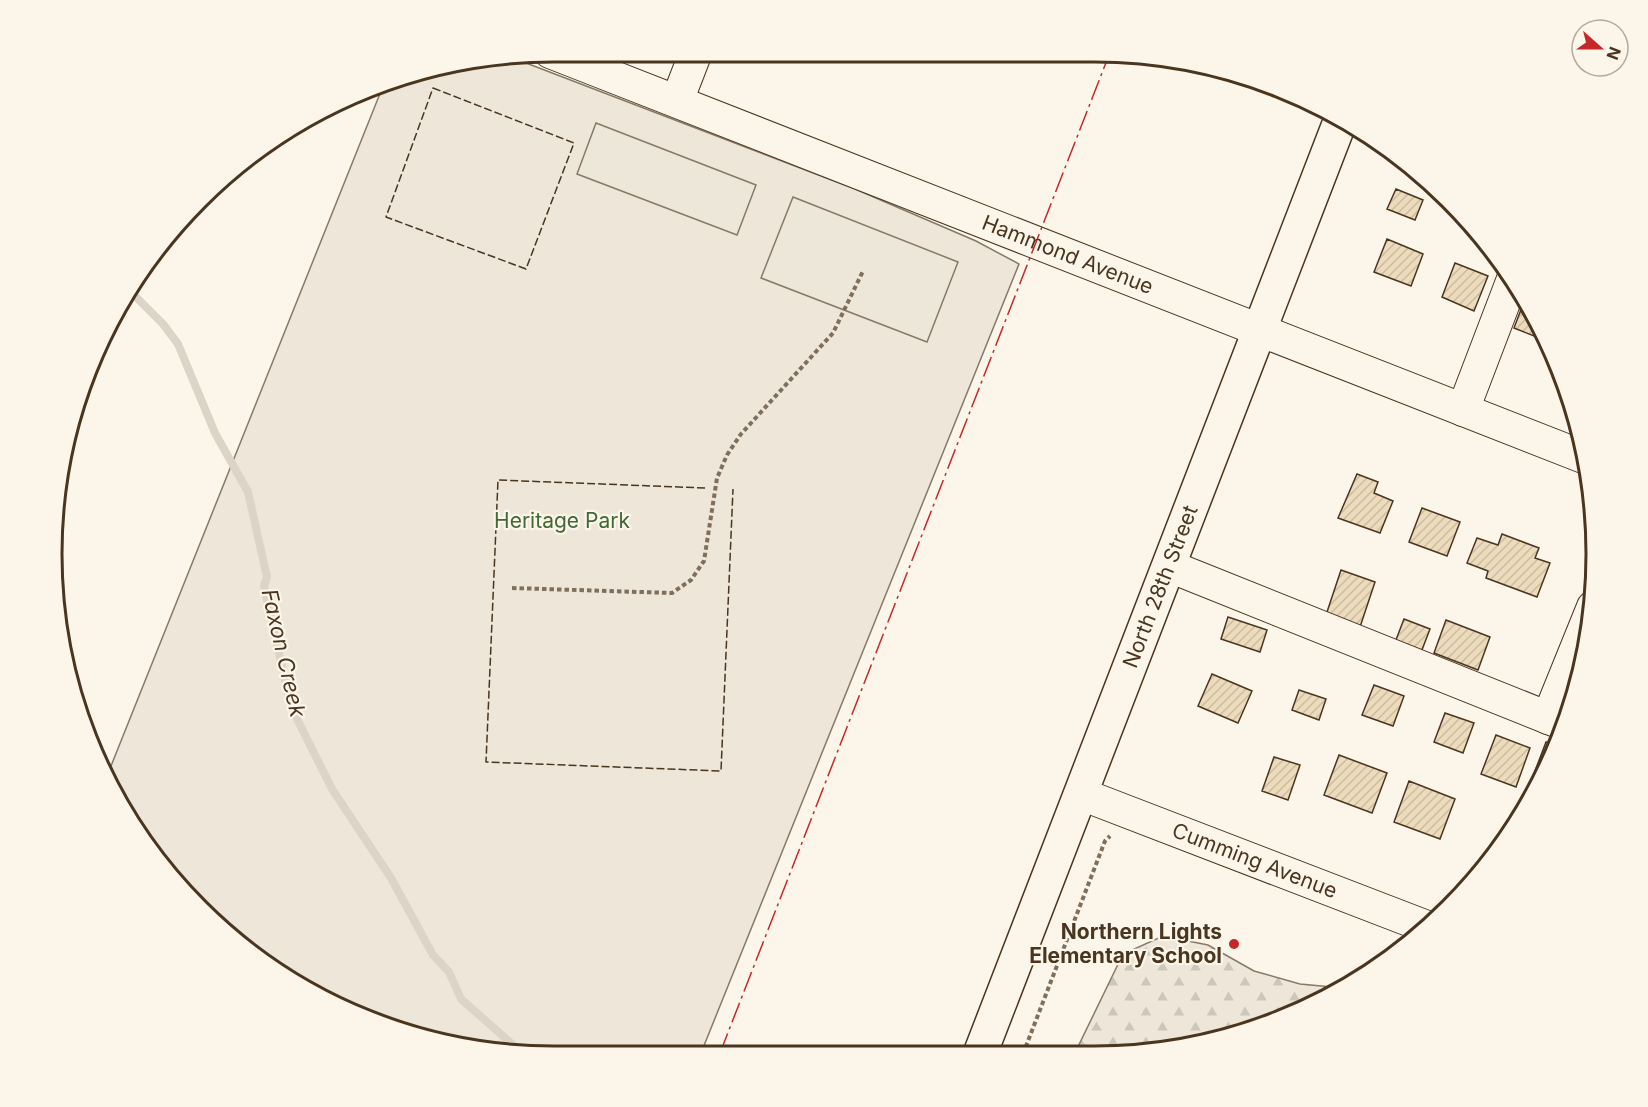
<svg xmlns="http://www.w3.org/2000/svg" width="1648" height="1107" viewBox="0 0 1648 1107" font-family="Inter,sans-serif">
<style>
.forest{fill:url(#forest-firs);stroke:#887966;stroke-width:1.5}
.park{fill:#ede6d9;stroke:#887966;stroke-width:1.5}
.parking{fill:#ede7d9;stroke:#887966;stroke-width:1.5}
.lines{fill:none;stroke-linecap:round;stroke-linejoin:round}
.stream{stroke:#dcd4c6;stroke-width:8}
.building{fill:url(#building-hatch);stroke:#4a3520;stroke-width:1.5}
.minor-casing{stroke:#4a3520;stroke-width:34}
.major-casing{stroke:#4a3520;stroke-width:36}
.path{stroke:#7f6f5c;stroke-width:4;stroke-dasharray:4.5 3;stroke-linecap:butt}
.minor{stroke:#fbf6e9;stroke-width:32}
.major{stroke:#fbf6e9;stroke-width:33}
.fence{stroke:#4a3520;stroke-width:1.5;stroke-dasharray:8 3;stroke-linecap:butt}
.power{stroke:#c62828;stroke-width:1.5;stroke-dasharray:21 4.5 3 4.5;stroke-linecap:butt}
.poi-dot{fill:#c62828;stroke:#fbf6e9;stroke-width:2}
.labels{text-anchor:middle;stroke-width:4.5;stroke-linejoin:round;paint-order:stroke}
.street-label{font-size:21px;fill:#4a3520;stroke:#fbf6e9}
.park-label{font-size:21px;fill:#436837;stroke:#fbf6e9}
.poi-label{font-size:21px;font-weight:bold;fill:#4a3520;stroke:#fbf6e9;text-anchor:end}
.water-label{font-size:22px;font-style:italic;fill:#4a3520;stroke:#fbf6e9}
.rim{fill:none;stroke:#4a3520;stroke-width:3}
</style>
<defs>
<pattern id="forest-firs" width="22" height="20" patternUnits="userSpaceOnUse" patternTransform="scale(1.5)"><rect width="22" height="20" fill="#ede6d9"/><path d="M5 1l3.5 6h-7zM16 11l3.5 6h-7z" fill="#cdc6ba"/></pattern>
<pattern id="building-hatch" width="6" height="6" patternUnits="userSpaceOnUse" patternTransform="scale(1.5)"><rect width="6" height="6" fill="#ecdcbc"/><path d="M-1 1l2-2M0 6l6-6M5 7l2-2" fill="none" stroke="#ccbda1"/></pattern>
</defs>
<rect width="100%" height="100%" fill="#fbf6e9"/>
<path class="forest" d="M 1163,936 L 1208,945 L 1254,971 L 1300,984 L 1343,988 C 1263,1038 1167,1055 1074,1055 L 1123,954 Z"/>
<path class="park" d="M 513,58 L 855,189 L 976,241 L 1019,264 L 701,1053 L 488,1052 L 332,1004 L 222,931 L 119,805 L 107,776 L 385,81 L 392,78 Z"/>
<path class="parking" d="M 596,123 L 756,185 L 737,235 L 577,174 Z
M 793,197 L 958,262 L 927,342 L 761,278 Z"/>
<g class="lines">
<path class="stream" d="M 130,291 L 163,324 L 178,344 L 215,433 L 248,492 L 267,577 L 264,586 L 291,707 L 332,789 L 391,878 L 433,955 L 449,972 L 461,999 L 521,1052"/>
</g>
<path class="building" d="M 1396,189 L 1423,200 L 1415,220 L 1387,209 Z
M 1468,220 L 1481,234 L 1465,228 Z
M 1387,239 L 1423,254 L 1411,286 L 1374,272 Z
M 1455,263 L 1488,276 L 1474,311 L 1442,297 Z
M 1525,299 L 1545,332 L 1549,342 L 1514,328 Z
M 1357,474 L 1378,482 L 1374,493 L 1393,501 L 1380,533 L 1338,518 Z
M 1422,508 L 1460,522 L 1447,556 L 1409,542 Z
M 1502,534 L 1539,548 L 1535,558 L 1550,563 L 1537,597 L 1486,578 L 1488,571 L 1467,563 L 1477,538 L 1498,545 Z
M 1341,570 L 1375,582 L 1359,630 L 1325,618 Z
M 1228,617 L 1267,630 L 1260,652 L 1221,639 Z
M 1404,619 L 1430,629 L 1420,655 L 1394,645 Z
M 1446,620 L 1490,637 L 1478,670 L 1434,653 Z
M 1212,674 L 1252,691 L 1238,723 L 1198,706 Z
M 1374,685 L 1404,696 L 1393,726 L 1362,715 Z
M 1299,690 L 1326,699 L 1319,720 L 1292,710 Z
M 1445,713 L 1474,723 L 1463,753 L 1434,742 Z
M 1496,735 L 1530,748 L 1516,787 L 1481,774 Z
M 1546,742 L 1556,746 L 1544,774 L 1535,771 Z
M 1339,755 L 1387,773 L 1372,813 L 1324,795 Z
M 1274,757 L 1300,765 L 1288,800 L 1262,791 Z
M 1409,781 L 1455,799 L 1440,839 L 1394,822 Z"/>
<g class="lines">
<g class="minor-casing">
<g id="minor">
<path id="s1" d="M 550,52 L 1586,458"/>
<path d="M 677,101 L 696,52"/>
<path d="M 1463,410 L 1513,279"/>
<path d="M 1169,566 L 1566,725"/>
<path d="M 1548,718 L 1593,607"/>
<path id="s2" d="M 1081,794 L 1427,927"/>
</g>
</g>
<g class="major-casing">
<g id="major">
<path id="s3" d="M 980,1054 L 1341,119"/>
</g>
</g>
<path class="path" d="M 512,588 L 672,593 L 691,580 L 704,561 L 717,478 L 727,455 L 741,434 L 833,333 L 863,271
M 1023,1054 L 1105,841 L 1110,836"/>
<use href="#minor" class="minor"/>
<use href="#major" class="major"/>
<path class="fence" d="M 433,88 L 574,143 L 526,269 L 386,217 Z
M 705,488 L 498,480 L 486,762 L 721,771 L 733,489"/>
<path class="power" d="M 720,1053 L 1109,55"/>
</g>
<circle class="poi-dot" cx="1234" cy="944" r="6"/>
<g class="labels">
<g class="street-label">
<text dy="7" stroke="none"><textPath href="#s1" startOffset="556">Hammond Avenue</textPath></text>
<text dy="7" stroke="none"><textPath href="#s3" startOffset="501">North 28th Street</textPath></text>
<text dy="7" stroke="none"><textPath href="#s2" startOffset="186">Cumming Avenue</textPath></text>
</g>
<g class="park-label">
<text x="562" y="528">Heritage Park</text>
</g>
<g class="poi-label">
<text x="1222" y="939">Northern Lights<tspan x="1222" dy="24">Elementary School</tspan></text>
</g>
<g class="water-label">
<text transform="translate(284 653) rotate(77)" y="8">Faxon Creek</text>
</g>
</g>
<path d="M0 0H1648V1107H0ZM554 62H1094A492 492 0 0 1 1586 554V554A492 492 0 0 1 1094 1046H554A492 492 0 0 1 62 554V554A492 492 0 0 1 554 62Z" fill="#fbf6e9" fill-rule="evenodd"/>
<path class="rim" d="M554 62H1094A492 492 0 0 1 1586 554V554A492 492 0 0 1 1094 1046H554A492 492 0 0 1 62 554V554A492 492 0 0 1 554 62Z"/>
<g transform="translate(1600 48) rotate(111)"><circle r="28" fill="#fbf6e9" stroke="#b4a999" stroke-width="1.5"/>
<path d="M0-4.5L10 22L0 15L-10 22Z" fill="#c62828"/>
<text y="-9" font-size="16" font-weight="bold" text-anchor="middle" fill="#4a3520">N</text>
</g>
</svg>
